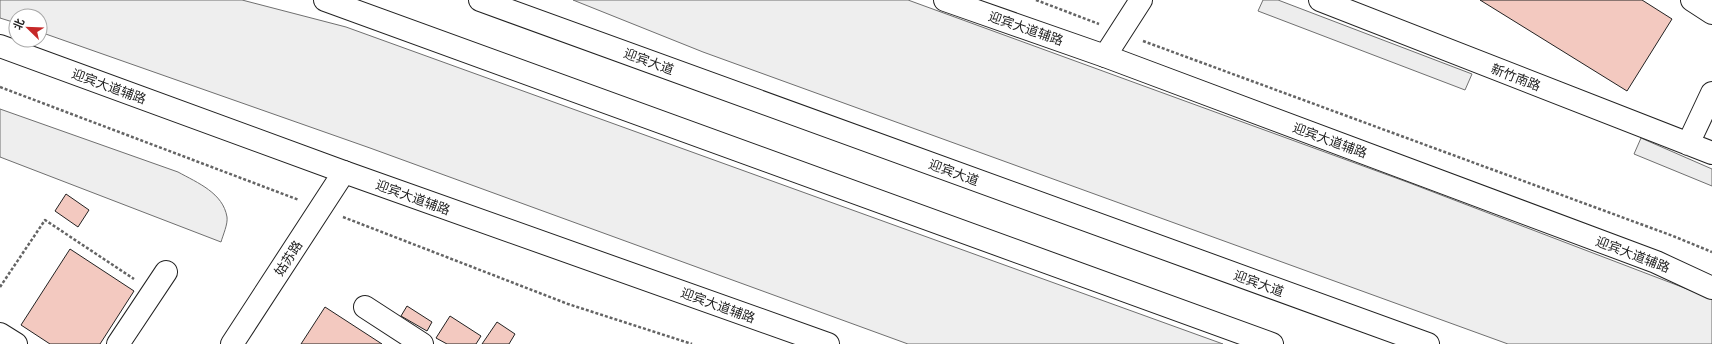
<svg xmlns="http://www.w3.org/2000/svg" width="1712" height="344" viewBox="0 0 1712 344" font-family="'DM Sans','Noto Sans SC',sans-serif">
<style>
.green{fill:#eee;stroke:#6f6f6f}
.parking{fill:#ededed;stroke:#6f6f6f}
.building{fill:#f3c9c0;stroke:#222}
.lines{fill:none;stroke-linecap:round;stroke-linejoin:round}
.minor-casing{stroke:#222;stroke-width:24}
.major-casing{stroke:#222;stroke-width:24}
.highway-casing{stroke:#222;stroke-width:24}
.path{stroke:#646464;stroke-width:2.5;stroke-dasharray:3 2;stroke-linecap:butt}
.minor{stroke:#fff;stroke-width:22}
.major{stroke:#fff;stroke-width:22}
.highway{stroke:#fff;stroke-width:22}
.labels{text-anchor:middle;stroke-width:3;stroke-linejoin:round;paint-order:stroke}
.street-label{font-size:13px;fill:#222;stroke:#fff}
</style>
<rect width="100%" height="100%" fill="#fff"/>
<path class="green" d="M 0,0 L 242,0 L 346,27 L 1223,344 L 908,344 L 370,148 L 40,32 L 40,16 L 16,16 L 16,23 L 0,18 Z
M 573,0 L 908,0 L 1407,182 L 1695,292 L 1712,299 L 1712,344 L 1508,344 L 703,52 Z
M 0,109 L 178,172 C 198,183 223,193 227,217 C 228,224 223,235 221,242 L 0,157 Z"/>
<path class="parking" d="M 1263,0 L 1278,0 L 1472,74 L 1465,90 L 1258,11 Z
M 1641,138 L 1712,169 L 1712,186 L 1634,154 Z"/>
<path class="building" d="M 1480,0 L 1642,0 L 1672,19 L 1627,91 Z
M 66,194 L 89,210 L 78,227 L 55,211 Z
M 70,249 L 134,291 L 100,344 L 50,344 L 21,325 Z
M 407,306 L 432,322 L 427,331 L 401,316 Z
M 325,307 L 382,344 L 301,344 Z
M 450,316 L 481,336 L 476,344 L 447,344 L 436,338 Z
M 497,322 L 515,334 L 509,344 L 482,344 Z"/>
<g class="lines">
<g class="minor-casing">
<path id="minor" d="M 1320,0 L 1712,153
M 1692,0 L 1712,13
M 1105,56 L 1141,0
M 1688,144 L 1712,93
M 365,307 L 422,344
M 0,334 L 16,344
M 118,344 L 166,272
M 232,344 L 344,172"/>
</g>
<g class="major-casing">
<path id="major" d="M 945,0 L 1105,56 L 1656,262 L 1712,288
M 0,46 L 344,172 L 828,344"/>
</g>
<g class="highway-casing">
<path id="highway" d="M 325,0 L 1272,344
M 480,0 L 1428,344"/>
</g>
<path class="path" d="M 1036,0 L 1099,24
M 1143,41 L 1673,236 L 1712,252
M 0,87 L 299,200
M 343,217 L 568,304 L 692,344
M 0,287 L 45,220 L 134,279"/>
<use href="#minor" class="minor"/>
<use href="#major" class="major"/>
<use href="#highway" class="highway"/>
</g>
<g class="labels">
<g class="street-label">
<text transform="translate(1026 28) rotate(19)" y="5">迎宾大道辅路</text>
<text transform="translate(649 61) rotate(20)" y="5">迎宾大道</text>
<text transform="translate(1516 77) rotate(21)" y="5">新竹南路</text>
<text transform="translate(109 86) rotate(20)" y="5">迎宾大道辅路</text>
<text transform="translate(1330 140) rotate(20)" y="5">迎宾大道辅路</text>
<text transform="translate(954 172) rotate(20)" y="5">迎宾大道</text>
<text transform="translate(413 197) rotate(20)" y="5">迎宾大道辅路</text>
<text transform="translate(1633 254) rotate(21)" y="5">迎宾大道辅路</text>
<text transform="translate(288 258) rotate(-57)" y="5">姑苏路</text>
<text transform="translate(1259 283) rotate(20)" y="5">迎宾大道</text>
<text transform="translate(718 305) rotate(20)" y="5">迎宾大道辅路</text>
</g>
</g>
<g transform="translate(28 28) rotate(293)"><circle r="19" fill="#ffffff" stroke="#a7a7a7"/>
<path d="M0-3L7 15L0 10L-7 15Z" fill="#c62828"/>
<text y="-6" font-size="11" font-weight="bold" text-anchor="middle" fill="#222222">北</text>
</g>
</svg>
